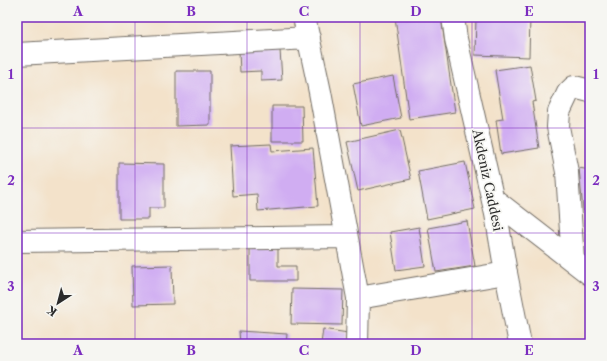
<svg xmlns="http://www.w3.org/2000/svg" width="607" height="361" viewBox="0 0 607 361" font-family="'Libre Caslon Text',serif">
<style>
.building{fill:#d0adf2}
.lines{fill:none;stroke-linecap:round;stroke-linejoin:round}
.minor-casing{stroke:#716b63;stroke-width:24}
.tertiary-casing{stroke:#716b63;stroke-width:24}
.minor{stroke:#fff;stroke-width:22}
.tertiary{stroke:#fff;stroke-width:22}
.grid{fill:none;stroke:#7b2cbf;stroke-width:1;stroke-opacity:0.55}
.labels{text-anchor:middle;stroke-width:3.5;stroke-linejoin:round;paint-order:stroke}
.street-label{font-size:13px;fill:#2b2b2b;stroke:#f6f6f2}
.neatline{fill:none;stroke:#7b2cbf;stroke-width:1.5}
.grid-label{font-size:13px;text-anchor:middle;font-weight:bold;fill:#7b2cbf}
</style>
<rect width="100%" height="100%" fill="#f6f6f2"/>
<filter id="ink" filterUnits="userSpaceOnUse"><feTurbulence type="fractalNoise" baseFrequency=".025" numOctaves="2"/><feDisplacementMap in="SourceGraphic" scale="8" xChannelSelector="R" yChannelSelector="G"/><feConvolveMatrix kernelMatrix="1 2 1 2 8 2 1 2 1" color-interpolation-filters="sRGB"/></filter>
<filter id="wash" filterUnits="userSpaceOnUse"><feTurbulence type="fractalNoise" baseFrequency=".012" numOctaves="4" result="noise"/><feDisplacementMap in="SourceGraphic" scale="16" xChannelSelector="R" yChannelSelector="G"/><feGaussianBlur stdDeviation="0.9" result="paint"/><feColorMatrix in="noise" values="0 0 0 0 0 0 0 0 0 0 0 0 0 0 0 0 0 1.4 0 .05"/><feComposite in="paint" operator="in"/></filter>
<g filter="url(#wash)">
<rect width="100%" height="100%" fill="#f3e2ca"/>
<g id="blocks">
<path class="building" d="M 395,17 L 441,17 L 455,112 L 409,119 Z
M 476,17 L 530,17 L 529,57 L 475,55 Z
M 280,50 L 282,80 L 261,81 L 261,71 L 240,72 L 239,52 Z
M 530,65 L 536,101 L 532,102 L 539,148 L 501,154 L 496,120 L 503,119 L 495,70 Z
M 176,71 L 210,71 L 210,125 L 176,126 Z
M 393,76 L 401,118 L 361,126 L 353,84 Z
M 272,106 L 302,106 L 303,141 L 272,141 Z
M 400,130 L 411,179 L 358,191 L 347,142 Z
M 271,144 L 272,151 L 313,148 L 318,206 L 258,211 L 257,194 L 233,196 L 230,146 Z
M 465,162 L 475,209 L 427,219 L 418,171 Z
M 119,163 L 164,164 L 164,208 L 149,208 L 149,219 L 119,219 Z
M 579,168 L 590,170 L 590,212 L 583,210 Z
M 467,221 L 475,266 L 436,272 L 428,228 Z
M 419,227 L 425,266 L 396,270 L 390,232 Z
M 250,247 L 278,247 L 278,266 L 296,266 L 296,281 L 250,281 Z
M 172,265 L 173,304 L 133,305 L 132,266 Z
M 292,289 L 343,290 L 342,325 L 291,324 Z
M 323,329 L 348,333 L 346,344 L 321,344 Z
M 239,331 L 287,334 L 286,344 L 240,344 Z
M 191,341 L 214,343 L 214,344 L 191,344 Z"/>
</g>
</g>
<g filter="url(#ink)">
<use href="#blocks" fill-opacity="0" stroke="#716b63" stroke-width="1"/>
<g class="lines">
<g class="minor-casing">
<path id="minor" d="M 304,17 L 320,92 L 358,298 L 357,344
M 17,54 L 309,38
M 493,199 L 590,274
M 17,241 L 346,237
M 573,261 L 567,172 L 558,127 L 559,112 L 568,93 L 574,87 L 590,91
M 358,298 L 506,273"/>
</g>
<g class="tertiary-casing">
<path id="tertiary" d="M 453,17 L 456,39 L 496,214 L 506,273 L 520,344"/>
</g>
<use href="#minor" class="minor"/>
<use href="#tertiary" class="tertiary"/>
</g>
</g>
<path class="grid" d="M 135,17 L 135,344M 247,17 L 247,344M 360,17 L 360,344M 472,17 L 472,344M 17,128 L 590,128M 17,233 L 590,233"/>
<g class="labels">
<g class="street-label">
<text transform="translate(488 180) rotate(78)" y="5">Akdeniz Caddesi</text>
</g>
</g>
<rect width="607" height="361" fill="none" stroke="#f6f6f2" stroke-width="44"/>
<g transform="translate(58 303) rotate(216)" stroke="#f6f6f2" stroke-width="3" paint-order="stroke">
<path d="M0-3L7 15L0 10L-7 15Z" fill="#2b2b2b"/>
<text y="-6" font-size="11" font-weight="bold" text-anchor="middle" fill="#2b2b2b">K</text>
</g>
<rect x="22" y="22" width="563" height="317" class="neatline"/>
<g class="grid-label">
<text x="78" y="16">A</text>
<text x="191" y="16">B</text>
<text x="304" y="16">C</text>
<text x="416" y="16">D</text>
<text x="529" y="16">E</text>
<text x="11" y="79">1</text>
<text x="596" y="79">1</text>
<text x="11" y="185">2</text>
<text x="596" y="185">2</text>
<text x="11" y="291">3</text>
<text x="596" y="291">3</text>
<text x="78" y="355">A</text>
<text x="191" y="355">B</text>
<text x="304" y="355">C</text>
<text x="416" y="355">D</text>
<text x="529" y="355">E</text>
</g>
</svg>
